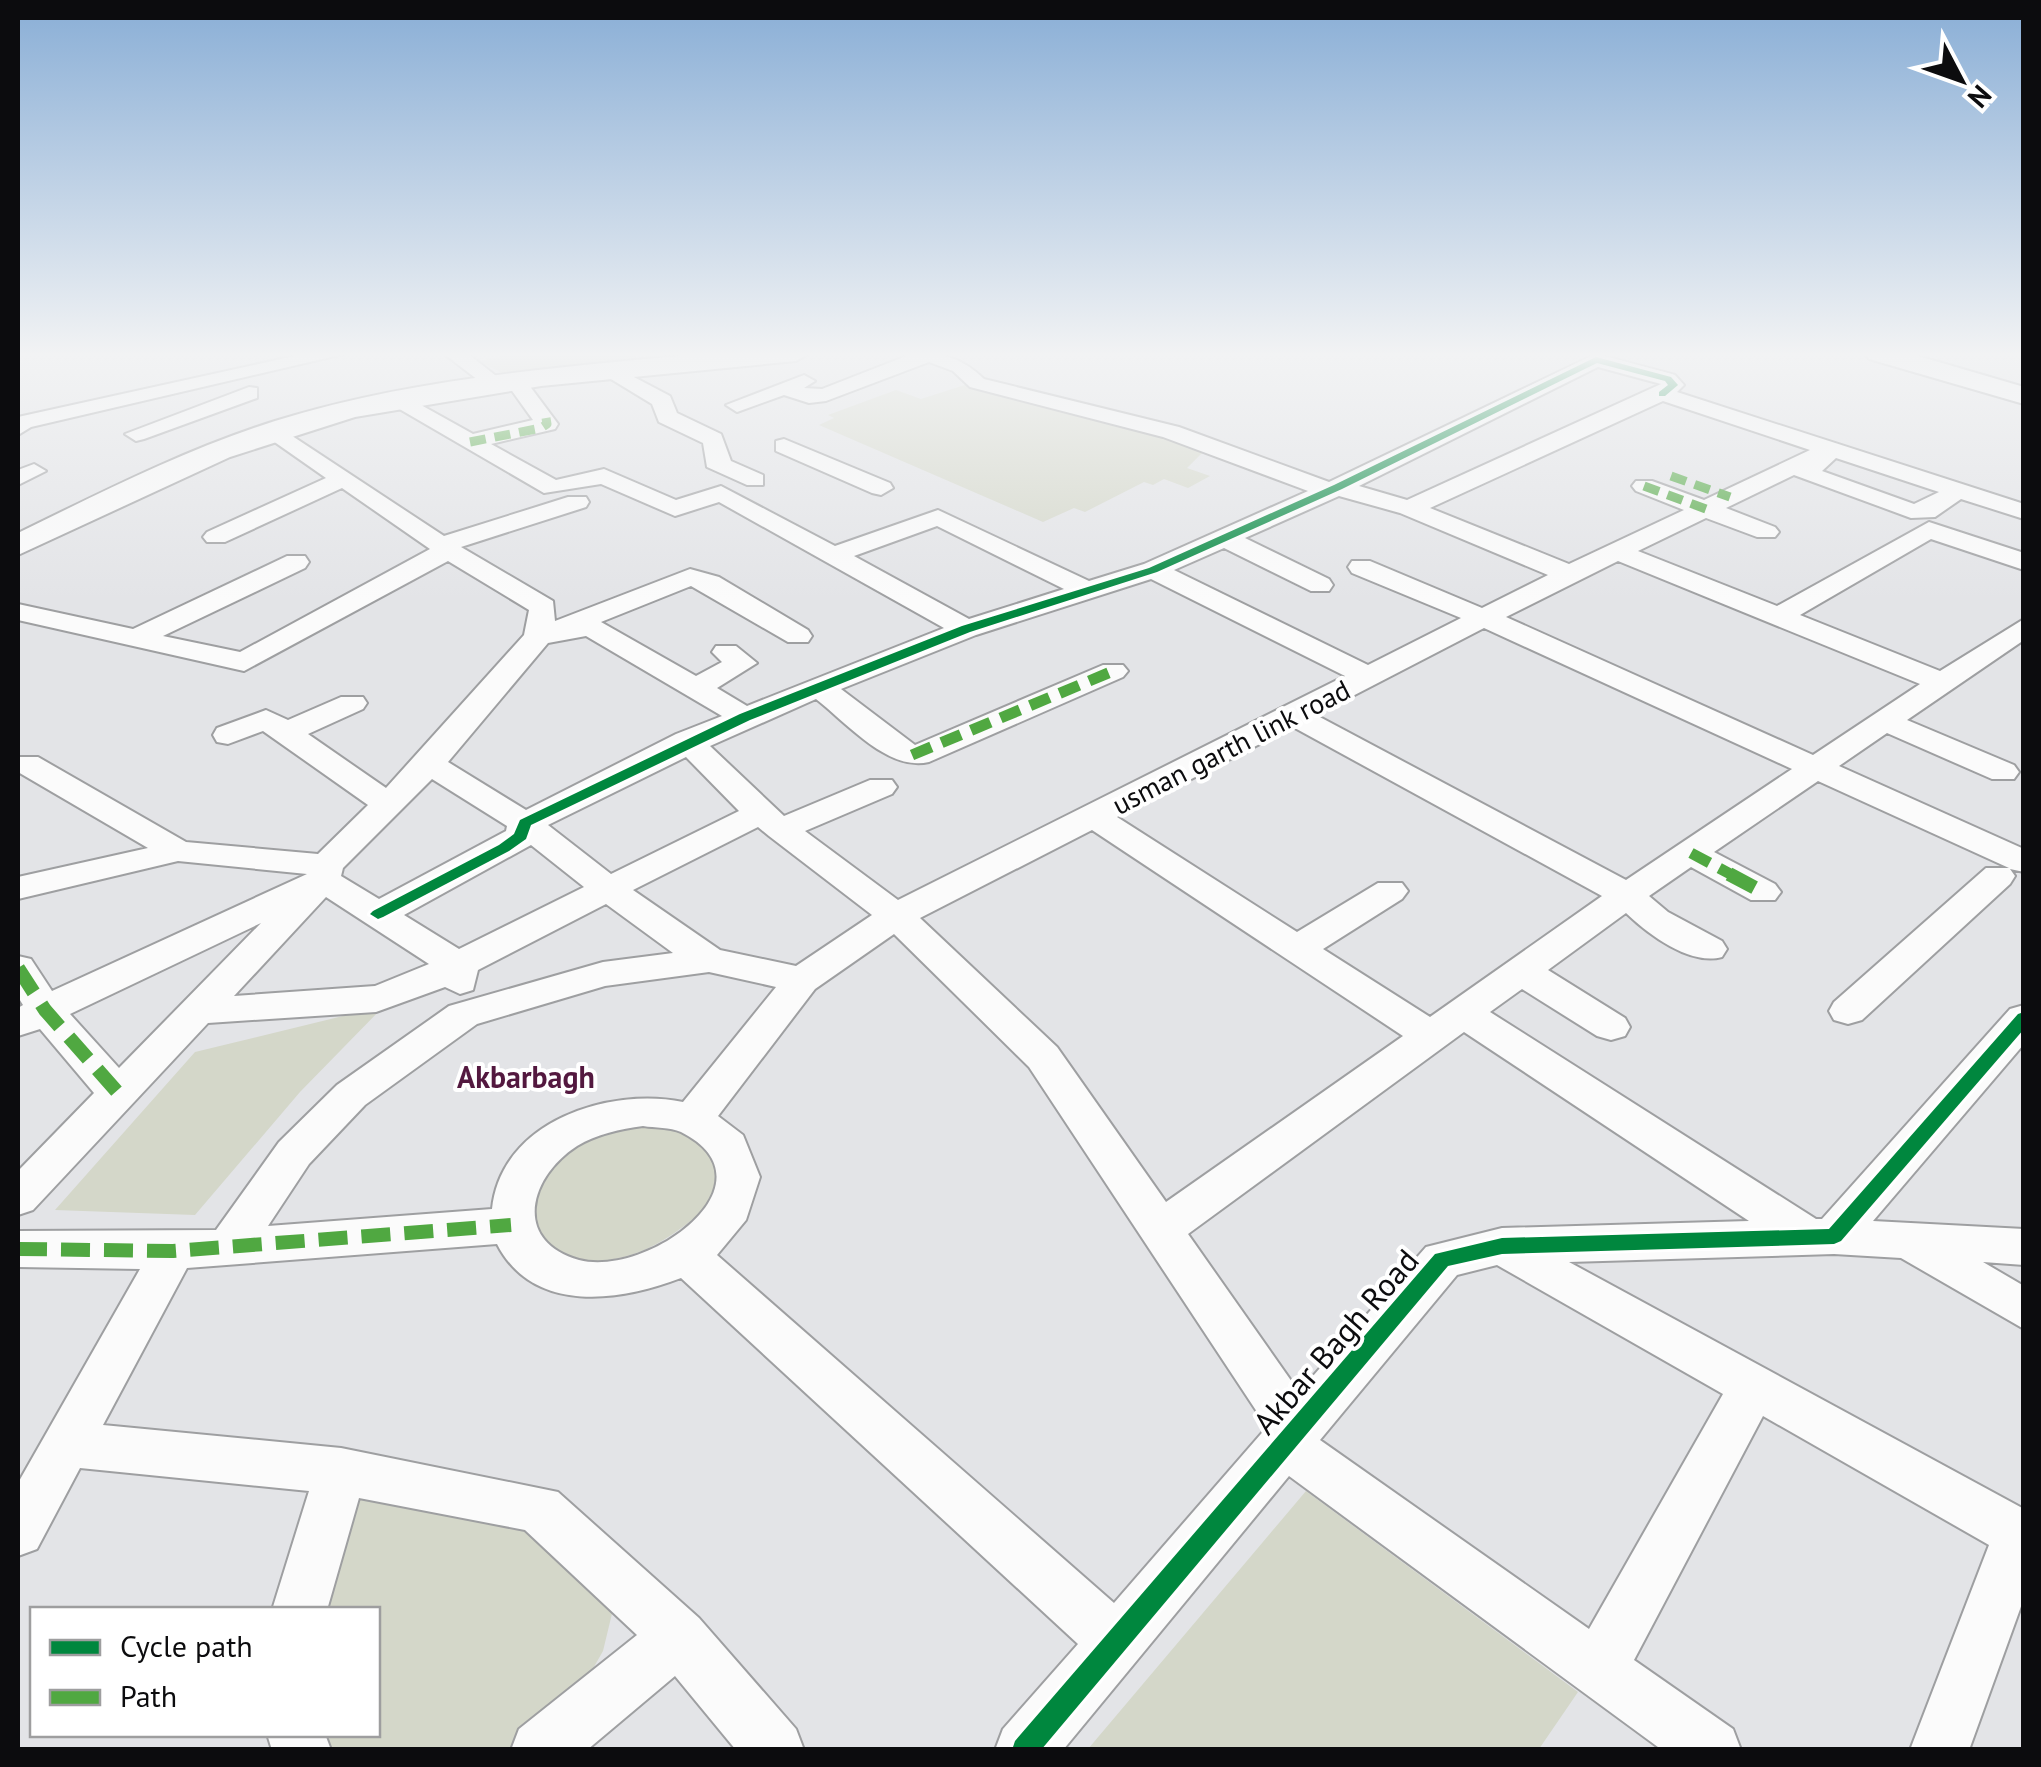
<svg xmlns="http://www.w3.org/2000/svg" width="2041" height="1767" viewBox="0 0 2041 1767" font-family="'PT Sans',sans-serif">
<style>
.green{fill:#d4d7c9}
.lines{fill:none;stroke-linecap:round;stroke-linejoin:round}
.minor-casing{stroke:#9e9fa1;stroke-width:4}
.major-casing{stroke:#9e9fa1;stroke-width:4}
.minor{fill:#fbfbfb;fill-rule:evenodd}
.major{fill:#fbfbfb;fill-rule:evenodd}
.quiet-far2{stroke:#50a841;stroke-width:9;stroke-dasharray:16 9;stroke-linecap:butt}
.quiet-far1{stroke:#50a841;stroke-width:11;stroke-dasharray:21 11;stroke-linecap:butt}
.quiet{stroke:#50a841;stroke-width:14;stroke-dasharray:29 14;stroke-linecap:butt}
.cycleway-casing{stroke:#fff;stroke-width:6}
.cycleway{fill:#00873e;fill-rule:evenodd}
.labels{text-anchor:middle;stroke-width:8;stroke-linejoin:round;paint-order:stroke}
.street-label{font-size:28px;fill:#0c0c0e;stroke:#fff}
.neighbourhood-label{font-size:30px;font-weight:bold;fill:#53183f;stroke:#fff}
.near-street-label{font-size:32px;fill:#0c0c0e;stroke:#fff}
</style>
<rect width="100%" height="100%" fill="#e3e4e7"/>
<path class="green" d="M 521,353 L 633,353 L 638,360 L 510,377 L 479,361 Z
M 971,383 L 1143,426 L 1202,453 L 1187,468 L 1210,476 L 1188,488 L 1164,479 L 1153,485 L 1144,482 L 1085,512 L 1074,508 L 1043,522 L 819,425 L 834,418 L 828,415 L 896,390 L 921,399 Z
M 384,1006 L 300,1092 L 195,1215 L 55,1210 L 195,1052 Z
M 651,1122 L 695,1136 L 718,1165 L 712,1204 C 658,1248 636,1262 563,1264 L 521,1219 L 544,1164 L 595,1132 Z
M 348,1482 L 535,1518 L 616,1597 L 603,1651 L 574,1702 L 513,1749 L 319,1749 L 299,1735 L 378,1734 L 378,1610 L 323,1609 Z
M 1306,1491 L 1578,1692 L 1539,1749 L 1088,1749 Z"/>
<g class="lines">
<g class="minor-casing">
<path id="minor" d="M 308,353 L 348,353 L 31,427 L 18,435 L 18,417 Z
M 443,353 L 467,353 L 505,383 L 494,389 L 487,387 Z
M 914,353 C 944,353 962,358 984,379 L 1179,427 L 1329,482 L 1596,354 L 1675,375 L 1684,385 L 1677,392 L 2024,504 L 2024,519 L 1961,499 L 1935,517 L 1911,518 L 1794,475 L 1726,508 L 1775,527 L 1779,532 L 1775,537 L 1757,537 L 1706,518 L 1638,551 L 1777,606 L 1929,522 L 2024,553 L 2024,570 L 1931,539 L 1800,615 L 1940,671 L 2024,619 L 2024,640 L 1907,720 L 2014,765 L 2019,772 L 2014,779 L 1992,779 L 1887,733 L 1839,766 L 2024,849 L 2024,872 L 2010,869 L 2015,876 L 2010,884 L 1862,1020 L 1848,1024 L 1834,1020 L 1829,1011 L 1834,1002 L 1986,868 L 2009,868 L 1818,781 L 1714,852 L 1775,884 L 1781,892 L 1775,900 L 1751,900 L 1691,867 L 1649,896 L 1668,912 L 1722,941 L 1727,949 L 1722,957 C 1690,966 1648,934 1626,913 L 1548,970 L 1625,1018 L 1630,1027 L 1625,1036 L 1611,1040 L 1597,1036 L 1522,989 L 1490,1012 L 1816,1219 L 1822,1219 L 2010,1009 L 2024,1005 L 2024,1044 L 1873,1221 L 2024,1229 L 2024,1265 L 1983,1262 L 2024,1286 L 2024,1329 L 1901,1258 L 1834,1254 L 1569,1262 L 2024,1509 L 2024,1598 L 1969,1750 L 1910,1750 L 1989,1545 L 1763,1416 L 1634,1660 L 1733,1729 L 1741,1750 L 1662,1750 L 1289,1476 L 1063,1750 L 995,1750 L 1003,1729 L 1078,1644 L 681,1278 C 619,1302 533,1314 497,1244 L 187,1268 L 103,1425 L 341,1448 L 558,1492 L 699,1618 L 796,1729 L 804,1750 L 736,1750 L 675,1676 L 587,1750 L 511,1750 L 519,1729 L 637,1635 L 525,1530 L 359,1498 L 327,1610 L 272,1610 L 309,1491 L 80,1468 L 37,1549 L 18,1556 L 18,1483 L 140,1269 L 18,1267 L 18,1231 L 216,1230 L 279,1142 L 337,1085 L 449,1006 L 603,962 L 673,953 L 606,904 L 478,970 L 473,990 L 460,994 L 445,987 L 376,1012 L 208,1023 L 33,1210 L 18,1215 L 18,1171 L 94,1093 L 40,1029 L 18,1036 L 18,1008 L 23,1005 L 18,997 L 18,956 L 31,959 L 52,991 L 307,874 L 178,861 L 18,899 L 18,877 L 148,848 L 18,772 L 18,757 L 38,757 L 186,842 L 318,854 L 368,805 L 263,731 L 228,744 L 217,742 L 213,735 L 217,728 L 266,710 L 288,720 L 341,697 L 363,697 L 367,703 L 363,709 L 308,734 L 386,788 L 524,635 L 529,610 L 448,561 L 244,671 L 18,620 L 18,604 L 133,629 L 287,556 L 305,556 L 309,562 L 305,568 L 163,636 L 240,652 L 430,549 L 342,488 L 225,542 L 207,542 L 203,537 L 207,532 L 326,478 L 266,436 L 266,426 L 274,424 L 444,536 L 568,497 L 586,497 L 589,502 L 586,507 L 461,547 L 553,601 L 555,621 L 690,569 L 719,577 L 808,630 L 812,636 L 808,642 L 788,642 L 691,586 L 601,622 L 696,676 L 722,662 L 712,652 L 716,646 L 736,646 L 757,663 L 717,688 L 747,706 L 944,628 L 719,502 L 675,516 L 601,484 L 544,493 L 384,400 L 395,394 L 403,395 L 473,434 L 533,420 L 505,381 L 516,375 L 523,377 L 558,424 L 555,429 L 491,444 L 556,480 L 604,469 L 676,500 L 721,486 L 835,546 L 938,510 L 1089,581 L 1144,564 L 1308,491 L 1163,437 L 970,387 L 953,371 L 929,362 L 826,401 L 809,403 L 784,395 L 737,412 L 726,405 L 804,375 L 815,381 L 804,388 L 822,389 ZM 1598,367 L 1661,384 L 1407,500 L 1359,486 ZM 1663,401 L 1810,450 L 1704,500 L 1652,481 L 1636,481 L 1632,486 L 1636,491 L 1684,510 L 1569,564 L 1430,508 ZM 1836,458 L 1939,492 L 1914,504 L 1822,471 ZM 1339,496 L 1400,513 L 1548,575 L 1482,608 L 1370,561 L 1352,561 L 1348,567 L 1352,573 L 1461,618 L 1368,665 L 1174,570 L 1224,548 L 1311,591 L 1329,591 L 1333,585 L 1329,579 L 1245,538 ZM 937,526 L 1064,589 L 969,619 L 854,556 ZM 1618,561 L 1920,684 L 1813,755 L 1506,617 ZM 1151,579 L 1345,676 L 898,900 L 805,831 L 892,794 L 897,787 L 892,780 L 870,780 L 784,816 L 710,746 L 816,699 C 846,722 888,772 929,762 L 1123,677 L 1128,671 L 1123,665 L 1103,665 L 915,745 L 841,689 L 976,635 ZM 1484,628 L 1792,769 L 1626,880 L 1316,715 ZM 586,636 L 722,716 L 676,734 L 526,810 L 448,762 L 548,643 ZM 1293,727 L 1602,896 L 1430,1017 L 1323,949 L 1402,899 L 1408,891 L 1402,883 L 1378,883 L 1297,932 L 1117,817 ZM 686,757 L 739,811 L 611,874 L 548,825 ZM 432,779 L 507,826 L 506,831 L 379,899 L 341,876 L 343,868 ZM 758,827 L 769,836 L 872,915 L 796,966 L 720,950 L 633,890 ZM 1092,830 L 1403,1036 L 1166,1202 L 1057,1047 L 920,918 ZM 531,845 L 584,887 L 459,949 L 404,915 ZM 326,897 L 429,964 L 375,986 L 234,996 ZM 261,923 L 119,1068 L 70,1014 ZM 894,934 L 1029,1067 L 1267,1427 L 1114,1603 L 717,1255 L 746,1220 L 760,1177 L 743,1135 L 718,1116 L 815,989 ZM 709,972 L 776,987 L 683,1102 C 609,1087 501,1121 492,1209 L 268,1226 L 309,1164 L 365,1105 L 477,1024 L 605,986 ZM 1464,1032 L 1749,1221 L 1502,1228 L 1426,1247 L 1299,1392 L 1188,1234 ZM 643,1126 C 655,1128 670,1127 681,1132 C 780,1182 648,1278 579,1260 C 512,1241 529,1177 577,1146 C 597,1134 620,1129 643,1126 ZM 1497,1265 L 1723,1394 L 1589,1629 L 1320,1440 L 1457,1275 Z
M 613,366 L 670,396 L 677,413 L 721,434 L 731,461 L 763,475 L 763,485 L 747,485 L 707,467 L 703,443 L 659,422 L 652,404 L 606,376 L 606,368 Z
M 249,387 L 257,388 L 257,398 L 144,439 L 136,441 L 125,434 Z
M 784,439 L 890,483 L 893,488 L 881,495 L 872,493 L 776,451 L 776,441 Z
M 34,464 L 46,471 L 18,485 L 18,470 Z
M 267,1734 L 325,1734 L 331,1750 L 272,1750 Z"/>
</g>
<g class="major-casing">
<path id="major" d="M 710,353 L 809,353 L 796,361 L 541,386 L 355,417 L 230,457 L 18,555 L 18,533 C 102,492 186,449 275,421 C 416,377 565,367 710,353 Z
M 1865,353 L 1908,353 L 2024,387 L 2024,404 L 1869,359 Z"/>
</g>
<use href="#minor" class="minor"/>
<use href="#major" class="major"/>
<path class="quiet-far2" d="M 470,442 L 541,428 L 547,424 L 546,418
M 1671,476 L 1730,497
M 1644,486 L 1706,509"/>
<path class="quiet-far1" d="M 912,755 L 1113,671
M 1691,853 L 1734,876"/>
<path class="quiet" d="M 1729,874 L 1763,892
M 18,968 L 45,1010 L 120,1095
M 18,1249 L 173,1251 L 511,1225"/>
<g class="cycleway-casing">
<path id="cycleway" d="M 1596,357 L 1671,377 L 1678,385 L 1665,396 L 1659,396 L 1659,392 L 1668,385 L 1665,381 L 1597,363 L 1342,489 L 1157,572 L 970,632 L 750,720 L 531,825 L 526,839 L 509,851 L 383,917 L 378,919 L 370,914 L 373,911 L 499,845 L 514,834 L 520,820 L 740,714 L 962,626 L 1149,568 L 1334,485 Z
M 2024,1012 L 2024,1029 L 1841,1241 L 1834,1244 L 1502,1254 L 1448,1266 L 1041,1750 L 1012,1750 L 1015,1741 L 1435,1254 L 1502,1238 L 1829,1229 L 2018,1014 Z"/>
</g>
<use href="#cycleway" class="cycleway"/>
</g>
<linearGradient id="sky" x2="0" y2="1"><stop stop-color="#89aed6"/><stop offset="0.59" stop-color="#f2f3f4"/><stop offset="1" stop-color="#f2f3f4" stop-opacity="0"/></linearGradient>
<rect width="2041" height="601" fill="url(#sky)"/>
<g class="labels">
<g class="street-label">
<text transform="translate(1231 747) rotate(-27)" y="10">usman garth link road</text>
</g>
<g class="neighbourhood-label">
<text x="526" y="1088">Akbarbagh</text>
</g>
<g class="near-street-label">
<text transform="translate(1336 1342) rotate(-49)" y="11">Akbar Bagh Road</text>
</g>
</g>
<rect width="2041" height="1767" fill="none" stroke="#0c0c0e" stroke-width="40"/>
<rect x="30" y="1607" width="350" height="130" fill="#ffffff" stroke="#9e9e9f" stroke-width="2.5"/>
<rect x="50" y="1640" width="50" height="15" fill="#00873e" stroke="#9e9e9f" stroke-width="2.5"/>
<text x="120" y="1657" font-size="30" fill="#0c0c0e">Cycle path</text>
<rect x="50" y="1690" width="50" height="15" fill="#50a841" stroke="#9e9e9f" stroke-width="2.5"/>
<text x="120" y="1707" font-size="30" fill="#0c0c0e">Path</text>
<g transform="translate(1961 80) rotate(131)" stroke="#ffffff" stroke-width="8" paint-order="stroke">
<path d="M0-8L18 38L0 25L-18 38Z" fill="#0c0c0e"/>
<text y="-15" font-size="28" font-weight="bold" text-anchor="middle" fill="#0c0c0e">N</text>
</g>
</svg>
